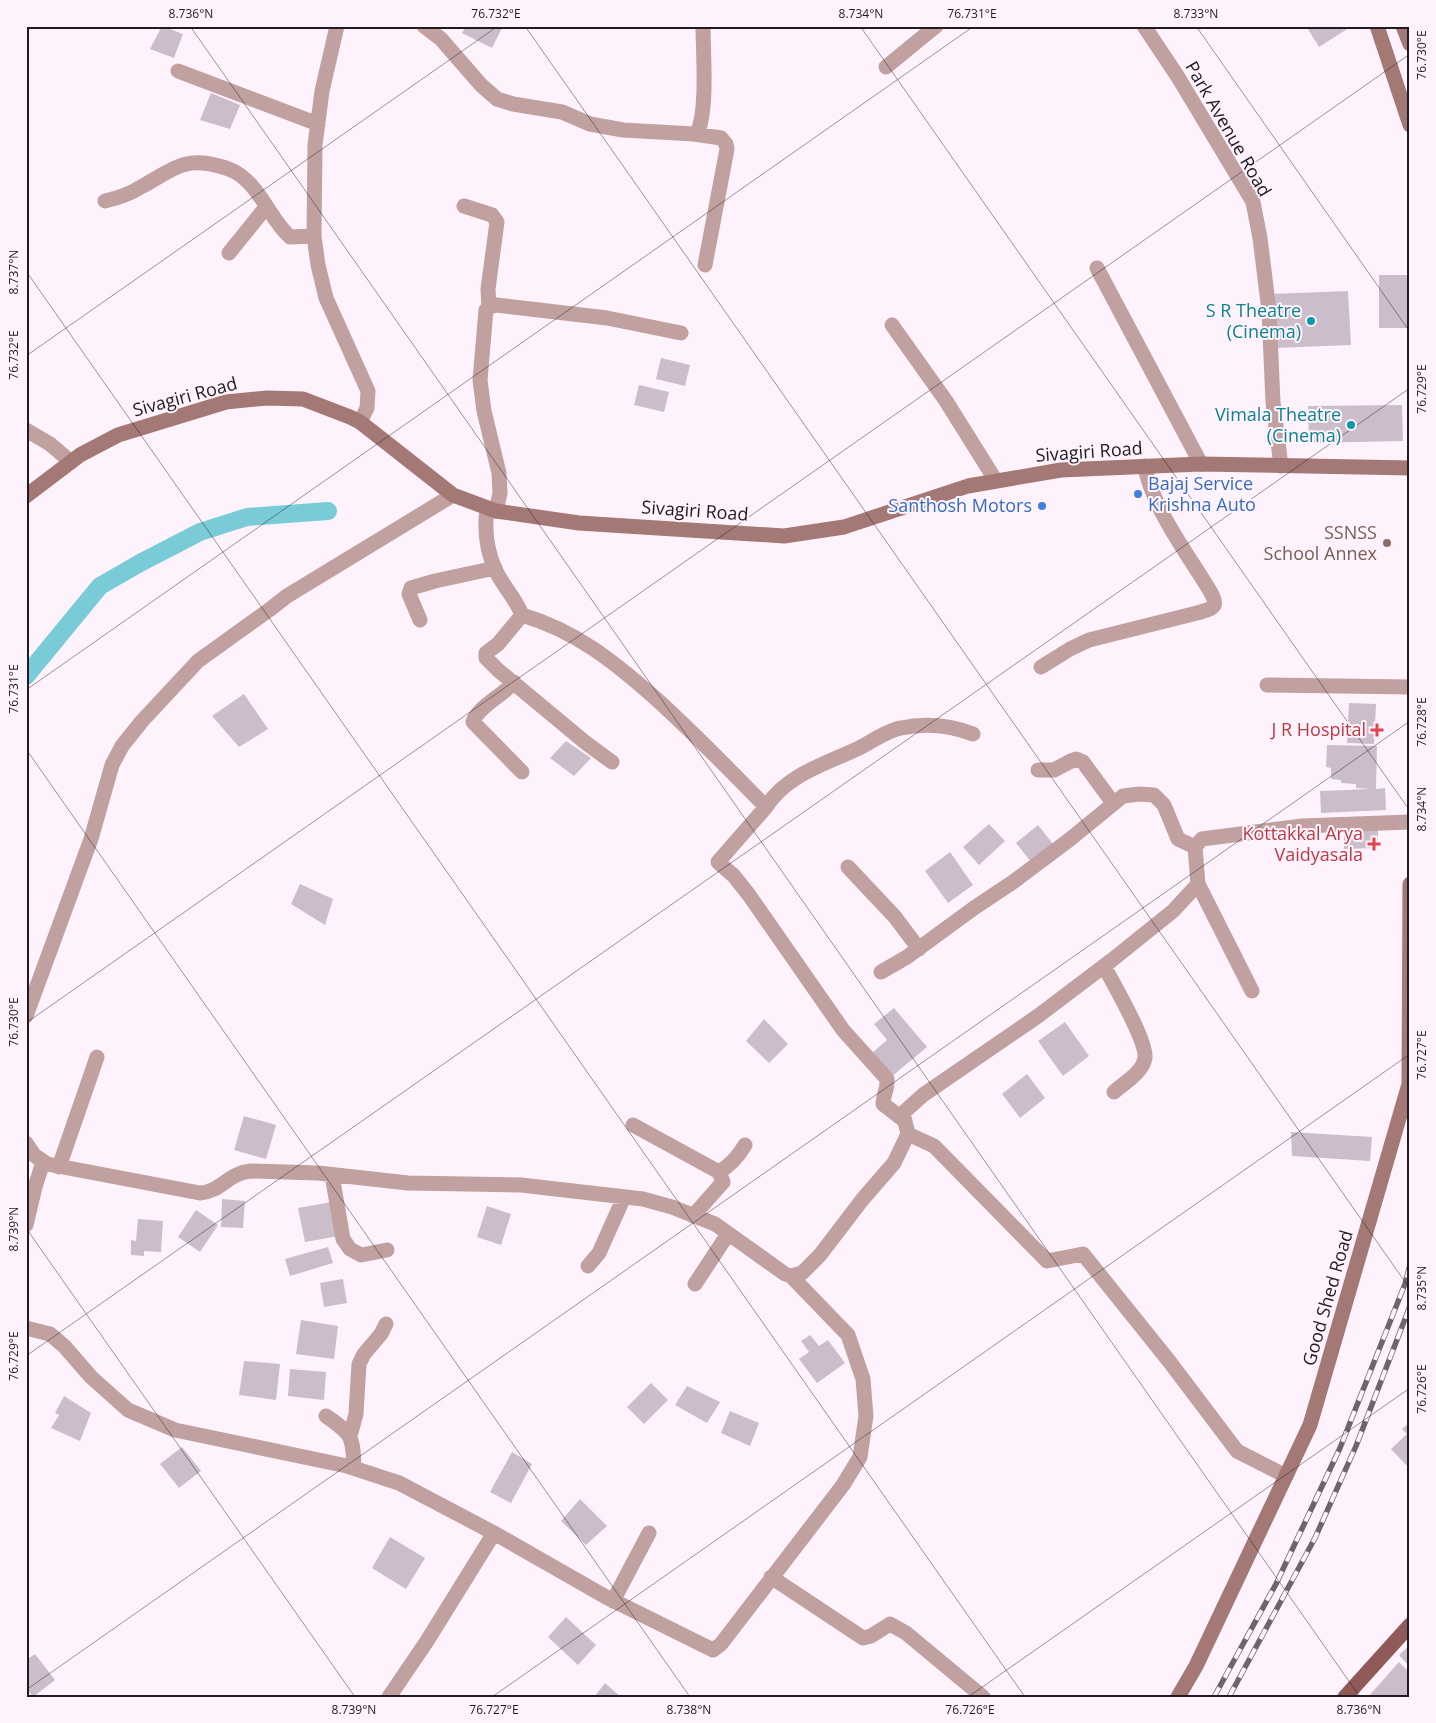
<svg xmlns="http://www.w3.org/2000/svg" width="1436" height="1723" viewBox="0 0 1436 1723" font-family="'Open Sans',sans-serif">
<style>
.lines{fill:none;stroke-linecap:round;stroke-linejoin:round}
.canal{stroke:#78cbd7;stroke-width:18}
.building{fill:#cbbdc9}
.street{stroke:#c0a19f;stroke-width:15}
.secondary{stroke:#a47875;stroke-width:15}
.primary{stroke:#8f5a57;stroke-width:15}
.rail-casing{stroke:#6c656c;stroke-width:5.5}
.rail{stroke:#fef3fd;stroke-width:4;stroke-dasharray:11;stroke-linecap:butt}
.ticks{fill:none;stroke:#201b20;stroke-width:1;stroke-opacity:0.45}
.culture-dot{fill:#0f9aa8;stroke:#fef3fd;stroke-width:2}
.shop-dot{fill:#3f7fe0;stroke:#fef3fd;stroke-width:2}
.education-dot{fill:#8d6e63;stroke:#fef3fd;stroke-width:2}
.health-dot{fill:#e0444e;stroke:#fef3fd;stroke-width:2}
.labels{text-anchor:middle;stroke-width:4;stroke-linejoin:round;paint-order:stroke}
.street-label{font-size:18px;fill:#201b20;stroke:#fef3fd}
.culture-label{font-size:18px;fill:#0d838f;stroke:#fef3fd;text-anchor:end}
.shop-label{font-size:18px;fill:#366cbe;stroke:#fef3fd;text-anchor:start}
.education-label{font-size:18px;fill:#785e54;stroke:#fef3fd;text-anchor:end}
.health-label{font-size:18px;fill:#be3a42;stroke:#fef3fd;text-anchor:end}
.neatline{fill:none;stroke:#201b20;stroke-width:2}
.ticks-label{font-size:12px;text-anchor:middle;fill:#201b20}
</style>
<rect width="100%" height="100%" fill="#fef3fd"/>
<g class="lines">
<path class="canal" d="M 26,676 L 100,586 L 140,563 L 200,532 L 247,517 L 328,511"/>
</g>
<path class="building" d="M 162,26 L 183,34 L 174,58 L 150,49 Z
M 466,26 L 503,26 L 492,48 L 462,33 Z
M 1306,26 L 1352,26 L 1319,47 Z
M 211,93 L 240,105 L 230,129 L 200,120 Z
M 1379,275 L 1410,275 L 1410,328 L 1379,328 Z
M 1348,291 L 1351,345 L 1274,348 L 1271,294 Z
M 661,358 L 690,365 L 685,386 L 656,379 Z
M 639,385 L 669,392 L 664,412 L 634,405 Z
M 1402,405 L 1403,441 L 1309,443 L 1308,406 Z
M 244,694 L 268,729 L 239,747 L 212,716 Z
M 1349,703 L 1376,704 L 1374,744 L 1347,743 Z
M 566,741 L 591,758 L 574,776 L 550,758 Z
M 1327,745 L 1377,746 L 1376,789 L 1385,788 L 1386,810 L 1321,813 L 1320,791 L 1371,789 L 1356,788 L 1356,784 L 1341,783 L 1341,780 L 1331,779 L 1331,768 L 1326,767 Z
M 989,824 L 1005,841 L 979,865 L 963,847 Z
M 1038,825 L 1053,844 L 1031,862 L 1016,843 Z
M 1344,827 L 1378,827 L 1378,848 L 1344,849 Z
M 950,852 L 973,885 L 948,903 L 925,871 Z
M 300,884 L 333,899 L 325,925 L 291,904 Z
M 894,1008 L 927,1047 L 891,1077 L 872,1053 L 887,1040 L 874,1024 Z
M 764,1019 L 788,1044 L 769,1063 L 746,1041 Z
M 1065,1022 L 1089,1056 L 1063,1076 L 1038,1041 Z
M 1027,1074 L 1045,1098 L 1020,1118 L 1002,1094 Z
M 244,1116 L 276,1125 L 266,1159 L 234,1150 Z
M 1291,1132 L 1372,1137 L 1370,1161 L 1292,1156 Z
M 222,1199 L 245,1201 L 243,1228 L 221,1227 Z
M 332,1202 L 339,1236 L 305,1242 L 298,1208 Z
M 487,1206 L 511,1214 L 501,1245 L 477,1237 Z
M 196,1210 L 218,1225 L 200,1252 L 178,1237 Z
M 138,1219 L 163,1221 L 161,1252 L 144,1251 L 144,1256 L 131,1255 L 131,1240 L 136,1241 Z
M 328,1247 L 333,1263 L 290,1276 L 285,1259 Z
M 343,1279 L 347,1303 L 324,1307 L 320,1283 Z
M 301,1320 L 338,1326 L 334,1359 L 296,1354 Z
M 810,1335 L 819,1346 L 828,1340 L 845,1363 L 817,1383 L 799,1359 L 809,1352 L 801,1341 Z
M 244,1361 L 280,1364 L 276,1400 L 239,1395 Z
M 290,1369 L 326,1372 L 324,1400 L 288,1396 Z
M 651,1383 L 668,1400 L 644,1424 L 627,1407 Z
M 687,1386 L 720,1402 L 707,1423 L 675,1405 Z
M 64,1396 L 91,1413 L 80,1441 L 51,1428 L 59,1415 L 55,1413 Z
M 730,1411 L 759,1423 L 750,1446 L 721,1433 Z
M 1410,1422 L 1410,1469 L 1391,1449 L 1407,1434 L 1402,1429 Z
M 182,1447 L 201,1471 L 179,1488 L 160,1464 Z
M 512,1452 L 532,1464 L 511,1503 L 490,1492 Z
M 580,1499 L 607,1526 L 586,1545 L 561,1521 Z
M 390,1537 L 425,1558 L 406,1589 L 372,1568 Z
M 566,1617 L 596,1645 L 578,1665 L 548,1637 Z
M 1410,1645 L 1410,1667 L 1399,1655 Z
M 35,1654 L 55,1680 L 33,1697 L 26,1688 L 26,1660 Z
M 1399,1662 L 1410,1673 L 1410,1697 L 1368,1697 Z
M 605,1683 L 621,1697 L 594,1697 Z"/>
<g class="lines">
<path class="street" d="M 337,26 L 322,91 L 315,145 L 314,236 L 318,265 L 326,298 L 368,391 L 367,408 L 360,422
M 424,26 L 441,39 L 481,85 L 497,99 L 513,104 L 562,112 L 590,124 L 623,130 L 694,134 L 721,138 L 726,144 L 727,149 L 705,265
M 1144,26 L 1178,77 L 1253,202 L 1260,238 L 1269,311 L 1273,402 L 1281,466
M 886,67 L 936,26
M 178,71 L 318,124
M 697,134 C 708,109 703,55 703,26
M 105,201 C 118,198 130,194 141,187 C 171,171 182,156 219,166 C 230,169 238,172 246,180 C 264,196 272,221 290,237 L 314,236
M 464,206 L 492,215 L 497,222 L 488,289 L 489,307
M 229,253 L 266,207
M 1097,268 L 1201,464
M 892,325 L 946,401 L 996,481
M 26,430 L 50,444 L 71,462
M 487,509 C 484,531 486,550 496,571 C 503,586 516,599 522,615 C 576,631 613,661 654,697 C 693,732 729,769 766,807
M 496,511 L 500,493 L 499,473 L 484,411 L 480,380 L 486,310 L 489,307 L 496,305 L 607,318 L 681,333
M 522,615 L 498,644 L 486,653 L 486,658 L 498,670 L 586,743 L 612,762
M 420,620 L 409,594 L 411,588 L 435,581 L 495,568
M 1041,667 L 1070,649 L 1089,640 L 1197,613 C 1213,608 1220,608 1210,591 C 1189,556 1151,506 1145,466
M 514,682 C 504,695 477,707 473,722 L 522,772
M 1267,685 L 1410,687
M 1038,770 L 1054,770 L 1073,760 L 1076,759 L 1083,762 L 1113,803
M 848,867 L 895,917 L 919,949
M 1198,884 L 1252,991
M 1104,966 C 1113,983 1147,1041 1145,1058 C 1143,1072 1124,1083 1114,1092
M 881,972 L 907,957 L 974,908 L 1013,882 L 1069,840 L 1123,796 L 1139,794 L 1154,795 L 1164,805 L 1178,839 L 1195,847
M 26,1016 L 91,839 L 112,765 L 122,746 L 142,721 L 198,661 L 269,610 L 287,596 L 453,495
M 905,1121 L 883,1104 C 883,1095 888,1089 887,1079 L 843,1030 L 749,895 L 734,876 L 718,862 L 766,807 C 787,774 826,764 859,748 C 871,742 888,730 901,728 C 925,723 949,725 973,734
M 633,1125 L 719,1172 L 723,1182 L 693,1216
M 908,1134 L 934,1146 L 1047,1261 L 1083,1254 L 1169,1361 L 1237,1451 L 1286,1476
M 26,1143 L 34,1155 L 47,1164 L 200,1193 C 222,1191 227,1174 250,1171 L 318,1173 L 408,1183 L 521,1185 L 643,1199 L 672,1207 L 715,1224 L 785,1274 L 791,1276 L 802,1273 L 820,1255 L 862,1200 L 894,1163 L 908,1134 L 903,1113 L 923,1095 L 1038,1016 L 1112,960 L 1173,911 L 1198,884 L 1195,847 L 1202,839 L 1302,826 L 1410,822
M 59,1167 L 97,1057
M 719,1172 C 731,1165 738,1157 745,1145
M 332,1175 L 343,1239 L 350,1249 L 361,1255 L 387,1250
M 26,1225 L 35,1187 L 43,1162
M 588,1266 L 599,1253 L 624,1197
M 695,1284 L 728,1234
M 26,1328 L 50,1334 L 65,1347 L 91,1377 L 128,1410 L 175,1430 L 347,1466 L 399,1483 L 494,1533 L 606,1597 L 713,1650 L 721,1644 L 843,1485 L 860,1457 L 866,1416 L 863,1379 L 848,1335 L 791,1276
M 326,1416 C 352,1434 353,1436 354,1468
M 350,1436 L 356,1414 L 359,1364 L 364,1354 L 381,1334 L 386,1324
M 771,1577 L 863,1638 L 871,1636 L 890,1624 L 906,1633 L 983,1697
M 613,1601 L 649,1533
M 389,1697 L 427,1641 L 494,1533"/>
<path class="secondary" d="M 1377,26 L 1410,125
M 1403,26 L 1410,44
M 26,496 L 80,455 L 118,435 L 226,402 L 267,398 L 303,399 L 350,417 L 360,422 L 453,495 L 496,511 L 579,523 L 784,536 L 844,527 L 968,486 L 1061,470 L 1201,464 L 1410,468
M 1178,1697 L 1196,1666 L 1310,1425 L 1409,1084 L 1410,884"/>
<path class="primary" d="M 1345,1697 L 1410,1625"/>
<g class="rail-casing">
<path id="rail" d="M 1214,1697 L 1276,1584 L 1340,1448 L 1405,1284 L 1410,1265
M 1229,1697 L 1315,1538 L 1356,1446 L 1410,1306"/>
</g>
<use href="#rail" class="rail"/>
</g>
<path class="ticks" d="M 190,26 L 1360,1697M 525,26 L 1410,1289M 860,26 L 1410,811M 1196,26 L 1410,332M 26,271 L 1025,1697M 26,356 L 498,26M 26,690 L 974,26M 26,749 L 690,1697M 26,1023 L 1410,54M 26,1228 L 355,1697M 26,1356 L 1410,388M 26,1690 L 1410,721M 492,1697 L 1410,1054M 968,1697 L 1410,1388"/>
<g class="culture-dot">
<circle cx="1311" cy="321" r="5"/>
<circle cx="1351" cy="425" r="5"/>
</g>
<g class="shop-dot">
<circle cx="1138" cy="494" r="5"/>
<circle cx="1042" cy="506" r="5"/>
</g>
<circle class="education-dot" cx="1387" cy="543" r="5"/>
<g class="health-dot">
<path d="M1374.5 722.5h5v5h5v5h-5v5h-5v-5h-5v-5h5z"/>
<path d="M1371.5 836.5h5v5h5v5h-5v5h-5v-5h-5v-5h5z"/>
</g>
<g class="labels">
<g class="street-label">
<text transform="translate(1228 129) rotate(60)" y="6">Park Avenue Road</text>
<text transform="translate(185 397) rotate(-15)" y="6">Sivagiri Road</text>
<text transform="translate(1089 452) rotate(-4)" y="6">Sivagiri Road</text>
<text transform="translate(695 511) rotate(4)" y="6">Sivagiri Road</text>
<text transform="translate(1328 1298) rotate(-74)" y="6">Good Shed Road</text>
</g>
<g class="culture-label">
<text x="1301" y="317">S R Theatre<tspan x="1301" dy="21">(Cinema)</tspan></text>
<text x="1341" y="421">Vimala Theatre<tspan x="1341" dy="21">(Cinema)</tspan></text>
</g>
<g class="shop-label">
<text x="1148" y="490">Bajaj Service<tspan x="1148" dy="21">Krishna Auto</tspan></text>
<text x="1032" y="512" text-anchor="end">Santhosh Motors</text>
</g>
<g class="education-label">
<text x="1377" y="539">SSNSS<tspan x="1377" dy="21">School Annex</tspan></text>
</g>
<g class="health-label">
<text x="1366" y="736">J R Hospital</text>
<text x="1363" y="840">Kottakkal Arya<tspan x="1363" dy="21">Vaidyasala</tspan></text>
</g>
</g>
<rect width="1436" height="1723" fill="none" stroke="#fef3fd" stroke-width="55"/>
<rect x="28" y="28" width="1380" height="1668" class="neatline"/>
<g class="ticks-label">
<text x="191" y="18">8.736°N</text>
<text x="496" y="18">76.732°E</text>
<text x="861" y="18">8.734°N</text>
<text x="972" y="18">76.731°E</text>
<text x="1196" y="18">8.733°N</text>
<text transform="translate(1422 55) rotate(-90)" y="4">76.730°E</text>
<text transform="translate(14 272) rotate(-90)" y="4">8.737°N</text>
<text transform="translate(14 355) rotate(-90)" y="4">76.732°E</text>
<text transform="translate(1422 389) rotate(-90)" y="4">76.729°E</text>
<text transform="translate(14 689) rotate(-90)" y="4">76.731°E</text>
<text transform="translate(1422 722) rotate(-90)" y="4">76.728°E</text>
<text transform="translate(1422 809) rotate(-90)" y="4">8.734°N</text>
<text transform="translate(14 1022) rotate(-90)" y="4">76.730°E</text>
<text transform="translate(1422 1055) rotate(-90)" y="4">76.727°E</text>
<text transform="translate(14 1229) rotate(-90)" y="4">8.739°N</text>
<text transform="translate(1422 1288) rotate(-90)" y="4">8.735°N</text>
<text transform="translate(14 1356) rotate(-90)" y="4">76.729°E</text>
<text transform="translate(1422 1389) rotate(-90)" y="4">76.726°E</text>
<text x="354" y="1714">8.739°N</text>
<text x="494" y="1714">76.727°E</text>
<text x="689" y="1714">8.738°N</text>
<text x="970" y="1714">76.726°E</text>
<text x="1359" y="1714">8.736°N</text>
</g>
</svg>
